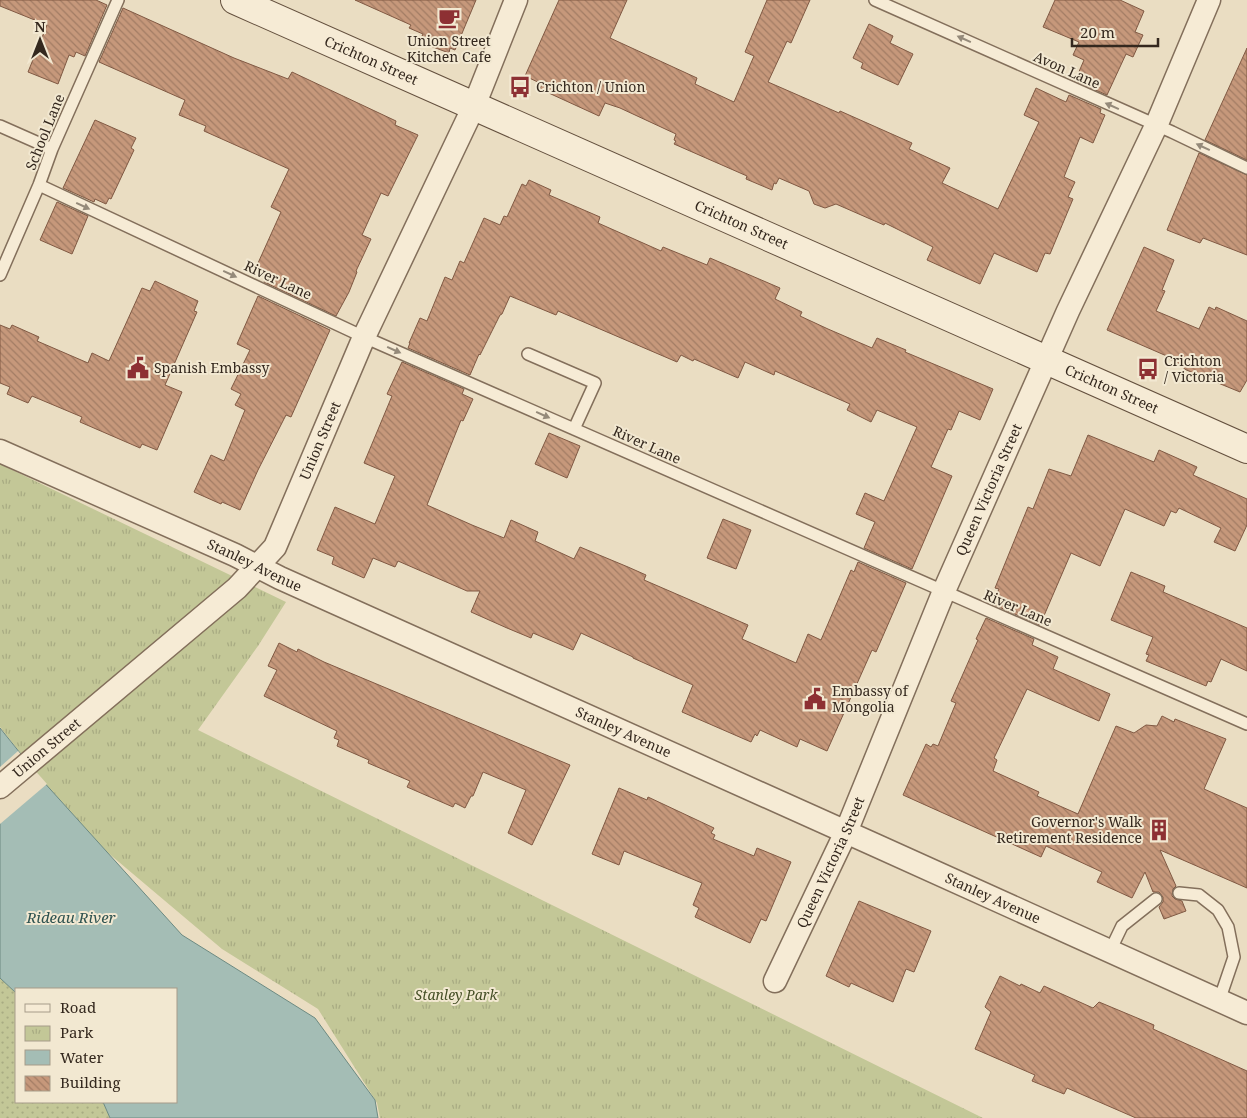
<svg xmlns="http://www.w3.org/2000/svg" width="1247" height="1118" viewBox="0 0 1247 1118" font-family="'Noto Serif',serif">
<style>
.grass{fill:url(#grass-dots)}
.park{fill:url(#park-tufts)}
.water{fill:#a4bdb5;stroke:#6c8a82}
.pier{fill:#eaddc2}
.building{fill:url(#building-back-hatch);stroke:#805943}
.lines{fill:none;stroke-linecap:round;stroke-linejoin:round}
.lane-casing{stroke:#836f5b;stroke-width:14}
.street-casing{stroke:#836f5b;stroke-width:25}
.secondary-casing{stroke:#64503e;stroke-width:30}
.lane{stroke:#f6ebd5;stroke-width:11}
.street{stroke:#f6ebd5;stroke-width:22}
.secondary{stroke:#f6ebd5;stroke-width:28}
.oneway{fill:#958a7a}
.labels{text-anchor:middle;stroke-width:4;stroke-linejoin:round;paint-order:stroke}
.poi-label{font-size:14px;fill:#34281e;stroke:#f2e8d1;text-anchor:start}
.street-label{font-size:14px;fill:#34281e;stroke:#f2e8d1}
.park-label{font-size:14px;font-style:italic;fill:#454f26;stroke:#f2e8d1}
.water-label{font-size:15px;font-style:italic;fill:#2e524f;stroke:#f2e8d1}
</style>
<defs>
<pattern id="grass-dots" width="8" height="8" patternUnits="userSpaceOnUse" patternTransform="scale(1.25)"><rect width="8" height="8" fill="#c3c797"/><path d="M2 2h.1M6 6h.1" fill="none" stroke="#a8ab82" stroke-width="1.8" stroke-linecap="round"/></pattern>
<pattern id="park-tufts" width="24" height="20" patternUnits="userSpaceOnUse" patternTransform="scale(1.25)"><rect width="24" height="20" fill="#c3c797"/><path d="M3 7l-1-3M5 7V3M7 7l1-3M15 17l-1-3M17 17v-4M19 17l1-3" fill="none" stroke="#a8ab82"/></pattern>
<pattern id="building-back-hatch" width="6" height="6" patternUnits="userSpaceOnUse" patternTransform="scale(1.25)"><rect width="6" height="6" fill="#c6987b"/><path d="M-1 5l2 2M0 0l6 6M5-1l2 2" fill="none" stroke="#a27c64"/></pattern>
</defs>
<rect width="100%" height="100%" fill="#eaddc2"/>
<path class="grass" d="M 0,978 L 16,993 L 16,1102 L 103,1102 L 110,1118 L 0,1118 Z"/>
<path class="park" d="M 0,464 L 286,602 L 258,646 L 198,730 L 983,1118 L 380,1118 L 377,1103 L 318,1009 L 222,949 L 107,852 L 41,779 L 0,727 Z"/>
<path class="water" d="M 0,728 L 41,779 L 182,935 L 315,1018 L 375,1100 L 378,1118 L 110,1118 L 103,1102 L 176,1102 L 176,989 L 16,989 L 16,993 L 0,978 Z"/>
<path class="pier" d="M 18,751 L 47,784 L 0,824 L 0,767 Z"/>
<path class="building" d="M 0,0 L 96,0 L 107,5 L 85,56 L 76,52 L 74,57 L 69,55 L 58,84 L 28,72 L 47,25 L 0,6 Z
M 355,0 L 476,0 L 455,50 L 450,48 L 449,53 L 425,44 L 427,38 L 422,36 L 423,34 L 409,28 L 411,25 Z
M 559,0 L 627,0 L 610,38 L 697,78 L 695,84 L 734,102 L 754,56 L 745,52 L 767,0 L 810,0 L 791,43 L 787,41 L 768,82 L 839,113 L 840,111 L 912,143 L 909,149 L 950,168 L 942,183 L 998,209 L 1039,122 L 1024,115 L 1036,88 L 1066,102 L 1069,95 L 1101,109 L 1100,113 L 1105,115 L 1093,143 L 1080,137 L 1064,177 L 1075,182 L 1068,197 L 1073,199 L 1050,254 L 1045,253 L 1037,272 L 994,253 L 980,284 L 927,260 L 933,247 L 885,223 L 884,225 L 836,204 L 825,208 L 814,204 L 809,191 L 779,178 L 776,184 L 774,183 L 772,190 L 746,179 L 747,176 L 674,144 L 676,141 L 674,140 L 676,134 L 620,108 L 605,103 L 599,116 L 540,89 L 542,84 L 525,76 Z
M 1055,0 L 1120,0 L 1144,11 L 1135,32 L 1143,35 L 1133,57 L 1126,54 L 1107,95 L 1075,81 L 1084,60 L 1073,55 L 1079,42 L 1043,27 Z
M 123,8 L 234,58 L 288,79 L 292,72 L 396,121 L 395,125 L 418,135 L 388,196 L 381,193 L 362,235 L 371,239 L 356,271 L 357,272 L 349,292 L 336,316 L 264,282 L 266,278 L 254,272 L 281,212 L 271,207 L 289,169 L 204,131 L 206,126 L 179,115 L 185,100 L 99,62 Z
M 869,24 L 893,36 L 890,43 L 913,54 L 898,85 L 861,68 L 863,63 L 853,58 Z
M 1247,48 L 1247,160 L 1205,140 Z
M 95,120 L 136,138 L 131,148 L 134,150 L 111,199 L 109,198 L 106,204 L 95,199 L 94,202 L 63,188 Z
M 1199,153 L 1247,175 L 1247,255 L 1203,238 L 1200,243 L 1167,230 Z
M 529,180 L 551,190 L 549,195 L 600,217 L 598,223 L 661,251 L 663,247 L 707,265 L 710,258 L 780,288 L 775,299 L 802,312 L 800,316 L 828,329 L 872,348 L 877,338 L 906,350 L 905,352 L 993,389 L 980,420 L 959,411 L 951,430 L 948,429 L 931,467 L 952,476 L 912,569 L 864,548 L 875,522 L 856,514 L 865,493 L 884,501 L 917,427 L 877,410 L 871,422 L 847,410 L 850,404 L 775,371 L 774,375 L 745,362 L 738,378 L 694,359 L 693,361 L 681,355 L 677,362 L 558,311 L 556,315 L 510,296 L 502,314 L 500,315 L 480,355 L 479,354 L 470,375 L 408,348 L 410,343 L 409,343 L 420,318 L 427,321 L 445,277 L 452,280 L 460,261 L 464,263 L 484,218 L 500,225 L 504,216 L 507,217 L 522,184 L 526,186 Z
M 57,202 L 88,216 L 72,254 L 40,240 Z
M 1144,247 L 1174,260 L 1162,290 L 1165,291 L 1156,311 L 1199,329 L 1209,307 L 1215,310 L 1216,307 L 1247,321 L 1247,380 L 1240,392 L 1184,369 L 1185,366 L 1169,359 L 1169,357 L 1107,330 Z
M 155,281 L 198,301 L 194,311 L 197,312 L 165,385 L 182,392 L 157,450 L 142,444 L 140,448 L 80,422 L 82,417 L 32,396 L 28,403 L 7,394 L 10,387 L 0,383 L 0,325 L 10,329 L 12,325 L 39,337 L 37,341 L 88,363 L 92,353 L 109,361 L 142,288 L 150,291 Z
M 258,296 L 330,330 L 291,417 L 286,415 L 258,470 L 240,510 L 222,502 L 221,504 L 194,492 L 211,455 L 224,461 L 245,410 L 235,405 L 241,394 L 231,389 L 250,350 L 237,344 Z
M 402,362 L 464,389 L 462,394 L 473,399 L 463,421 L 461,420 L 427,505 L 472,525 L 504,538 L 511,520 L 538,532 L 535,541 L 574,559 L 580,547 L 628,567 L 646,575 L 644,580 L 748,625 L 742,639 L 796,663 L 808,634 L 821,640 L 851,570 L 854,572 L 858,562 L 906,583 L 876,652 L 872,650 L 827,751 L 800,739 L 797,747 L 760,730 L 757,736 L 755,734 L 751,742 L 682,712 L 693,685 L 633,658 L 633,657 L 581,633 L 573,650 L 533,633 L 531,638 L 507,628 L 471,612 L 480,591 L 467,591 L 398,561 L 395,567 L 373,558 L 364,578 L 332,564 L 334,557 L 317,550 L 335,507 L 375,524 L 395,476 L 364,463 L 392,396 L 387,394 Z
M 549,433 L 580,446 L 567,478 L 535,464 Z
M 1088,435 L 1154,462 L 1159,450 L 1197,467 L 1193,475 L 1247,499 L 1247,525 L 1235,551 L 1214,542 L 1221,528 L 1179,508 L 1176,513 L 1171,511 L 1164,526 L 1125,509 L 1100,566 L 1071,553 L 1040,625 L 992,604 L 999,589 L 995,588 L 1028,507 L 1033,509 L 1049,469 L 1071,476 Z
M 723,519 L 751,530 L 736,569 L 707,558 Z
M 1131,572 L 1165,586 L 1163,592 L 1247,628 L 1247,671 L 1221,659 L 1211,682 L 1208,681 L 1206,686 L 1146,661 L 1149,655 L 1146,654 L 1153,637 L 1111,620 Z
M 986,618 L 1034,639 L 1032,645 L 1058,657 L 1053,669 L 1110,694 L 1099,721 L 1027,689 L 994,758 L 997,760 L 993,771 L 1039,792 L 1037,796 L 1078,814 L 1116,726 L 1134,733 L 1146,725 L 1157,726 L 1162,716 L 1174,722 L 1175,719 L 1226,739 L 1204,789 L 1247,808 L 1247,888 L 1160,850 L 1176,886 L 1173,889 L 1172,896 L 1175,899 L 1182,901 L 1186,911 L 1164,919 L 1159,907 L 1163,902 L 1163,897 L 1159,892 L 1153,892 L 1145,872 L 1132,898 L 1097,882 L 1102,872 L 1046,846 L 1041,857 L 903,795 L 926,744 L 931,747 L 933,744 L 938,746 L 956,703 L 951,701 L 978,640 L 976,639 Z
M 279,643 L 297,652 L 298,649 L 324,662 L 570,765 L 532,845 L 508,833 L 526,790 L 483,772 L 473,796 L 471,796 L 465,808 L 455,803 L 453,807 L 407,787 L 410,781 L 368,763 L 369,760 L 337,746 L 339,740 L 334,738 L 337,731 L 264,696 L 277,670 L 268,666 Z
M 619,788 L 647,800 L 648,797 L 714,828 L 711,833 L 715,835 L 713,839 L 754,856 L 757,848 L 791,862 L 766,921 L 761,919 L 750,943 L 695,917 L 699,908 L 693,905 L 702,883 L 624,851 L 619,865 L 592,854 Z
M 859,901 L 931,931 L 914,972 L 906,969 L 893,1002 L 851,983 L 849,987 L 826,976 Z
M 1000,976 L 1020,986 L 1021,984 L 1040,993 L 1044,986 L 1093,1008 L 1099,1002 L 1154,1025 L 1153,1029 L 1247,1071 L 1247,1118 L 1136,1118 L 1067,1088 L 1064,1094 L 1032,1081 L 1035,1075 L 975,1049 L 991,1012 L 985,1007 Z"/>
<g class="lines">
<g class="lane-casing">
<path id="lane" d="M 875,0 L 1172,132 L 1247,168
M 0,126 L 52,149
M 39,185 L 364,337 L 1247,724
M 0,275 L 39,185 L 52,149 L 118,0
M 528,354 L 595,383 L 574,429
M 1179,893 L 1199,895 L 1218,910 L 1228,927 L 1234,957 L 1219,1001
M 1110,951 L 1122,926 L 1156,899"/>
</g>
<g class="street-casing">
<g id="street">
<path id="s1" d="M 0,451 L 235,555 L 280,578 L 875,845 L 1247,1013"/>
<path id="s2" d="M 0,787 L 237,588 L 275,547 L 364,337 L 474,106 L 516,0"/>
<path id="s3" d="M 775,981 L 846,832 L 944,591 L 1068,311 L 1156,126 L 1209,0"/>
</g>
</g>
<g class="secondary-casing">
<g id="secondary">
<path id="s4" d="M 235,0 L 1247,449"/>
</g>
</g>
<use href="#lane" class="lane"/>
<use href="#street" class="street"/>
<use href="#secondary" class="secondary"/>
</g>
<defs><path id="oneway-solid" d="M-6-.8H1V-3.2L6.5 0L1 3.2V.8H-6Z" transform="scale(1.25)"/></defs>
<g class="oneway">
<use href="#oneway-solid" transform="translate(964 39) rotate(-156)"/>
<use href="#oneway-solid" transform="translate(1112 106) rotate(-156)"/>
<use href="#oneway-solid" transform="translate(1203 147) rotate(-155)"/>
<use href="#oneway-solid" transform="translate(83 206) rotate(25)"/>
<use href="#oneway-solid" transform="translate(230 274) rotate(25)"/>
<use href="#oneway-solid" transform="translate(394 350) rotate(24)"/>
<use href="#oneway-solid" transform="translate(543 415) rotate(24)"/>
</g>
<defs>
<g id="cafe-bare" transform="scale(1.725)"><path d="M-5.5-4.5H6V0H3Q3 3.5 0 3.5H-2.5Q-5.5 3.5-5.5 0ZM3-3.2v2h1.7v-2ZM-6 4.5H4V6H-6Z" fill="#8d3033" stroke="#f2e8d1" stroke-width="2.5" paint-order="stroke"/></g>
<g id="bus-bare" transform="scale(1.725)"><path d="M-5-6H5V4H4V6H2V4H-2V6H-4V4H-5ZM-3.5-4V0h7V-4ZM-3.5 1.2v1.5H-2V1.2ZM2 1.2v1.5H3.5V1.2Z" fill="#8d3033" stroke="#f2e8d1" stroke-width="2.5" paint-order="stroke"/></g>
<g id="civic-bare" transform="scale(1.725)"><path d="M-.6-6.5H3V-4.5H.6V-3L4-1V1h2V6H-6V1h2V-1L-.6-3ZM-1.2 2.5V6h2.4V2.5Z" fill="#8d3033" stroke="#f2e8d1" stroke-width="2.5" paint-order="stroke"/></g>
<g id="building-bare" transform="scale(1.725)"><path d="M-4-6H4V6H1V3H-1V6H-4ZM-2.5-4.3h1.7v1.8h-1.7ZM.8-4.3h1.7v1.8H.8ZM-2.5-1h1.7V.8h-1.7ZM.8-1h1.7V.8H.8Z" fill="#8d3033" stroke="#f2e8d1" stroke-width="2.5" paint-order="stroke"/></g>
</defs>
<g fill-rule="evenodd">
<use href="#cafe-bare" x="449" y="18"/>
<use href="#bus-bare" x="520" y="87"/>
<use href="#civic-bare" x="138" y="368"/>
<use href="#bus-bare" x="1148" y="369"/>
<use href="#civic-bare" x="815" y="699"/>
<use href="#building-bare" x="1159" y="830"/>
</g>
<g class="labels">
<g class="poi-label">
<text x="449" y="46" text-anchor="middle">Union Street<tspan x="449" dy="16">Kitchen Cafe</tspan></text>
<text x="536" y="92">Crichton / Union</text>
<text x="1164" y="366">Crichton<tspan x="1164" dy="16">/ Victoria</tspan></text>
<text x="154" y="373">Spanish Embassy</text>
<text x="832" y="696">Embassy of<tspan x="832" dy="16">Mongolia</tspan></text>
<text x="1142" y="827" text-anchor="end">Governor's Walk<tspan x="1142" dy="16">Retirement Residence</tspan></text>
</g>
<g class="street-label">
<text dy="5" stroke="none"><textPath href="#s4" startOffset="149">Crichton Street</textPath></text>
<text transform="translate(1067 70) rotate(24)" y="5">Avon Lane</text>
<text transform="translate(45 132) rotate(-68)" y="5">School Lane</text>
<text dy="5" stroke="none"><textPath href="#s4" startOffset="554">Crichton Street</textPath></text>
<text transform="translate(278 280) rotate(25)" y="5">River Lane</text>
<text dy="5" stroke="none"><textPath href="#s4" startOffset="959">Crichton Street</textPath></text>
<text dy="5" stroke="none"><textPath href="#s2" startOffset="481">Union Street</textPath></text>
<text transform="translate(647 445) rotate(24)" y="5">River Lane</text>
<text dy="5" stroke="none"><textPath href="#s3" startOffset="536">Queen Victoria Street</textPath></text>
<text dy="5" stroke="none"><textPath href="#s1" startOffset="279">Stanley Avenue</textPath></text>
<text transform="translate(1018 608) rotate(23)" y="5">River Lane</text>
<text dy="5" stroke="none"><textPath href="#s1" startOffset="684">Stanley Avenue</textPath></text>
<text dy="5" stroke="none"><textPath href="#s2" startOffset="61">Union Street</textPath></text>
<text dy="5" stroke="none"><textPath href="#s3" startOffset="131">Queen Victoria Street</textPath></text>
<text dy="5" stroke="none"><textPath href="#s1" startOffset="1089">Stanley Avenue</textPath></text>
</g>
<g class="park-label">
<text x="456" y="1000">Stanley Park</text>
</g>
<g class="water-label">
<text x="71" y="923">Rideau River</text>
</g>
</g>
<rect x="15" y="988" width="162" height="115" fill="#f2e8d1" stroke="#a69b89"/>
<rect x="25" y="1004" width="25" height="8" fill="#f6ebd5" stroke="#a69b89"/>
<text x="60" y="1013" font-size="15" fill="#34281e">Road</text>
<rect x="25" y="1026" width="25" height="15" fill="url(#park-tufts)" stroke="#a69b89"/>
<text x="60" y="1038" font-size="15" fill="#34281e">Park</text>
<rect x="25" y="1050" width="25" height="15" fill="#a4bdb5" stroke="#a69b89"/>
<text x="60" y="1063" font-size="15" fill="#34281e">Water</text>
<rect x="25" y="1076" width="25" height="15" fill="url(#building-back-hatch)" stroke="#a69b89"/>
<text x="60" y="1088" font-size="15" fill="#34281e">Building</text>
<g transform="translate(40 40)" stroke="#f2e8d1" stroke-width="4" paint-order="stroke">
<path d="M0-4L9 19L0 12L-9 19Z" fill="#34281e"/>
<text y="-8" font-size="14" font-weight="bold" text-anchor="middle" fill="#34281e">N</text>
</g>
<path d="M1072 38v8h86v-8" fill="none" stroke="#34281e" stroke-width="2.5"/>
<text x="1080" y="38" font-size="15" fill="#34281e" stroke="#f2e8d1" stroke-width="4" paint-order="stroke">20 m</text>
</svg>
